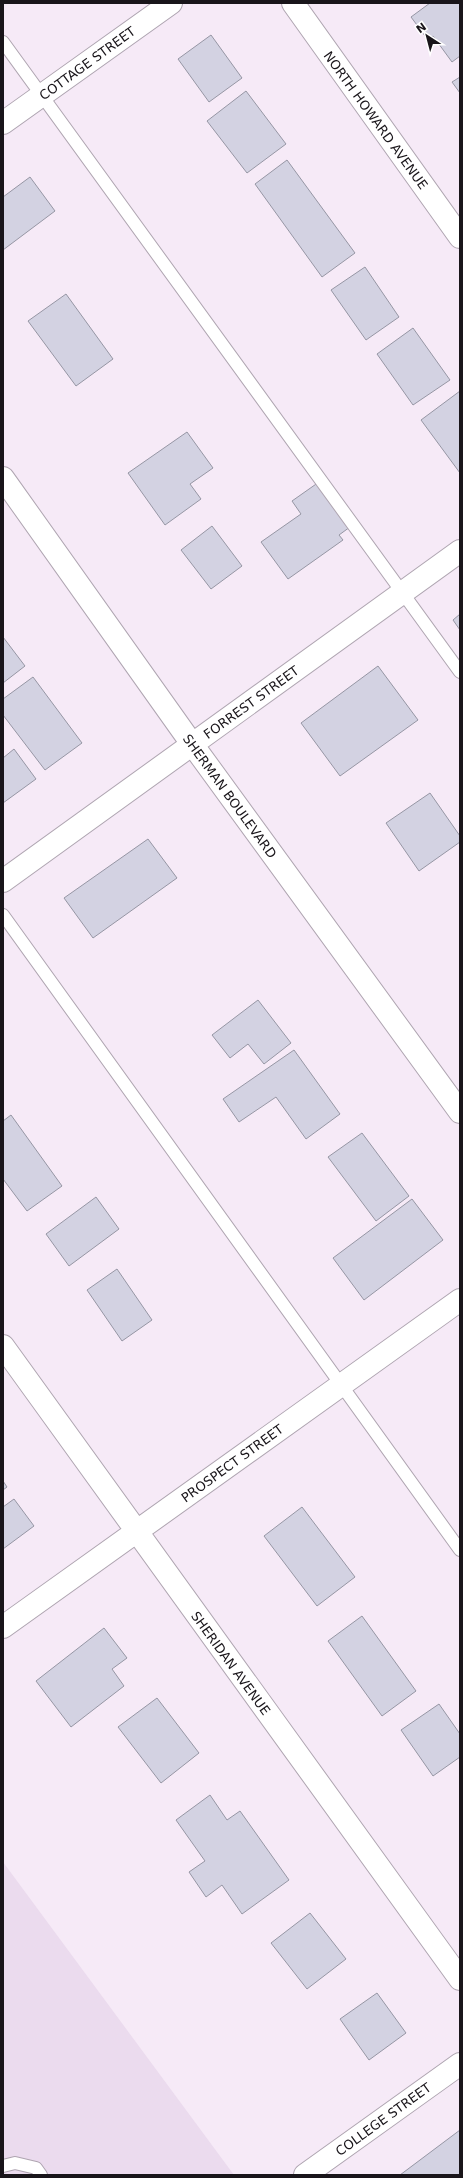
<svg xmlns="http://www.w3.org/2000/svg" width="463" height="2178" viewBox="0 0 463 2178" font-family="'DejaVu Sans',sans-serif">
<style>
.built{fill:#ebdbee}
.building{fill:#d3d2e2;stroke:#9696a4}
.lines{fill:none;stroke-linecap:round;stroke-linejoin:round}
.service-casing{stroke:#afa5b1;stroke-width:14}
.minor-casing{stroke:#afa5b1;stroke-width:24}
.service{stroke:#fff;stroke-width:12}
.minor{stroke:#fff;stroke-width:22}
.labels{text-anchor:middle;stroke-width:4;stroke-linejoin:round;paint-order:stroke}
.street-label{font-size:13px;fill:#19151a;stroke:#fff}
</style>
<rect width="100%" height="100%" fill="#f6eaf7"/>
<path class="built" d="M 3,1862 L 234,2175 L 3,2175 Z"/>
<path class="building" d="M 430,3 L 460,3 L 460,56 L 452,62 L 433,36 L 428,40 L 411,17 Z
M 211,35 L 242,78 L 209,102 L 178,59 Z
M 460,77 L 460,93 L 452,82 Z
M 246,91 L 286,144 L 247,173 L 207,121 Z
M 287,160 L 355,253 L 322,277 L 255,184 Z
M 30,177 L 55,211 L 3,250 L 3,197 Z
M 365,267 L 399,317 L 366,340 L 331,290 Z
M 66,294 L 113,359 L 76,386 L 28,321 Z
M 413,328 L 450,380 L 413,405 L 377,354 Z
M 460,391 L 460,473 L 421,420 Z
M 187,432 L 213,468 L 190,484 L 201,499 L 165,525 L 128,473 Z
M 319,482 L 350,527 L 339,535 L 343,540 L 288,579 L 261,542 L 301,514 L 292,501 Z
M 212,526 L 242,566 L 211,589 L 181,550 Z
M 460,614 L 460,630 L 453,620 Z
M 3,637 L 25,666 L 3,683 Z
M 378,666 L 418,720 L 340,776 L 301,723 Z
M 33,677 L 82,743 L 45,770 L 3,715 L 3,699 Z
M 14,749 L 36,779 L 3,803 L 3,758 Z
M 430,793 L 460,836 L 460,842 L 419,871 L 386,823 Z
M 148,839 L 177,878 L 93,938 L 64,898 Z
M 258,1000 L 291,1043 L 264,1064 L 248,1044 L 230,1058 L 212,1035 Z
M 294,1050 L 340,1114 L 306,1139 L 276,1097 L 239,1122 L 223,1099 Z
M 11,1115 L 62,1186 L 27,1211 L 3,1179 L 3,1121 Z
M 362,1133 L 409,1196 L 376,1221 L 328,1157 Z
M 96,1197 L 119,1229 L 69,1266 L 46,1234 Z
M 412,1199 L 443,1240 L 364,1300 L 333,1258 Z
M 117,1269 L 152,1320 L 122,1341 L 87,1290 Z
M 3,1481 L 7,1487 L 3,1490 Z
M 14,1499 L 34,1526 L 3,1549 L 3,1507 Z
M 302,1507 L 355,1577 L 317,1606 L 264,1536 Z
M 362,1616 L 416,1691 L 382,1716 L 328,1641 Z
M 104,1628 L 127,1658 L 112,1669 L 124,1686 L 71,1727 L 36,1681 Z
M 157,1698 L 199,1753 L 161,1783 L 118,1727 Z
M 439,1704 L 460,1734 L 460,1757 L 433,1776 L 401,1730 Z
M 210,1795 L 227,1820 L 240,1811 L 289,1880 L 242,1914 L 222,1885 L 206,1897 L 189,1872 L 205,1861 L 176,1820 Z
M 310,1913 L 346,1959 L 307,1989 L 271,1943 Z
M 377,1993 L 406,2033 L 369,2060 L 340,2019 Z
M 460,2130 L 460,2175 L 400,2175 Z"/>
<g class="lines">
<g class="service-casing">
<path id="service" d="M 3,42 L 460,672
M 3,915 L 460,1550
M 3,2166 L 15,2163 L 36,2168 L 41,2175"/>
</g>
<g class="minor-casing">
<path id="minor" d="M 293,3 L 460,237
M 3,123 L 171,3
M 3,478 L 192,744 L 460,1112
M 3,881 L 460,551
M 3,1346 L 460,1979
M 3,1627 L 460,1300
M 305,2175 L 460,2064"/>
</g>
<use href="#service" class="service"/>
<use href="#minor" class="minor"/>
</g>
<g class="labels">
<g class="street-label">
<text transform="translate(87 63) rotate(-36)" y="5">COTTAGE STREET</text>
<text transform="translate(376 120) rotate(54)" y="5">NORTH HOWARD AVENUE</text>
<text transform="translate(251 702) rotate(-36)" y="5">FORREST STREET</text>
<text transform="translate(230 796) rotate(54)" y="5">SHERMAN BOULEVARD</text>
<text transform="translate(232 1463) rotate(-36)" y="5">PROSPECT STREET</text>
<text transform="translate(231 1663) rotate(54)" y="5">SHERIDAN AVENUE</text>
<text transform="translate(383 2119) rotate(-36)" y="5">COLLEGE STREET</text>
</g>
</g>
<rect width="463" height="2178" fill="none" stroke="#19151a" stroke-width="8"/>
<g transform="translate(427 36) rotate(324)" stroke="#ffffff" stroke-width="3" paint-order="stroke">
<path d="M0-3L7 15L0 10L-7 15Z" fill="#19151a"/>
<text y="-6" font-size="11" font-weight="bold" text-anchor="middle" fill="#19151a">N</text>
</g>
</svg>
